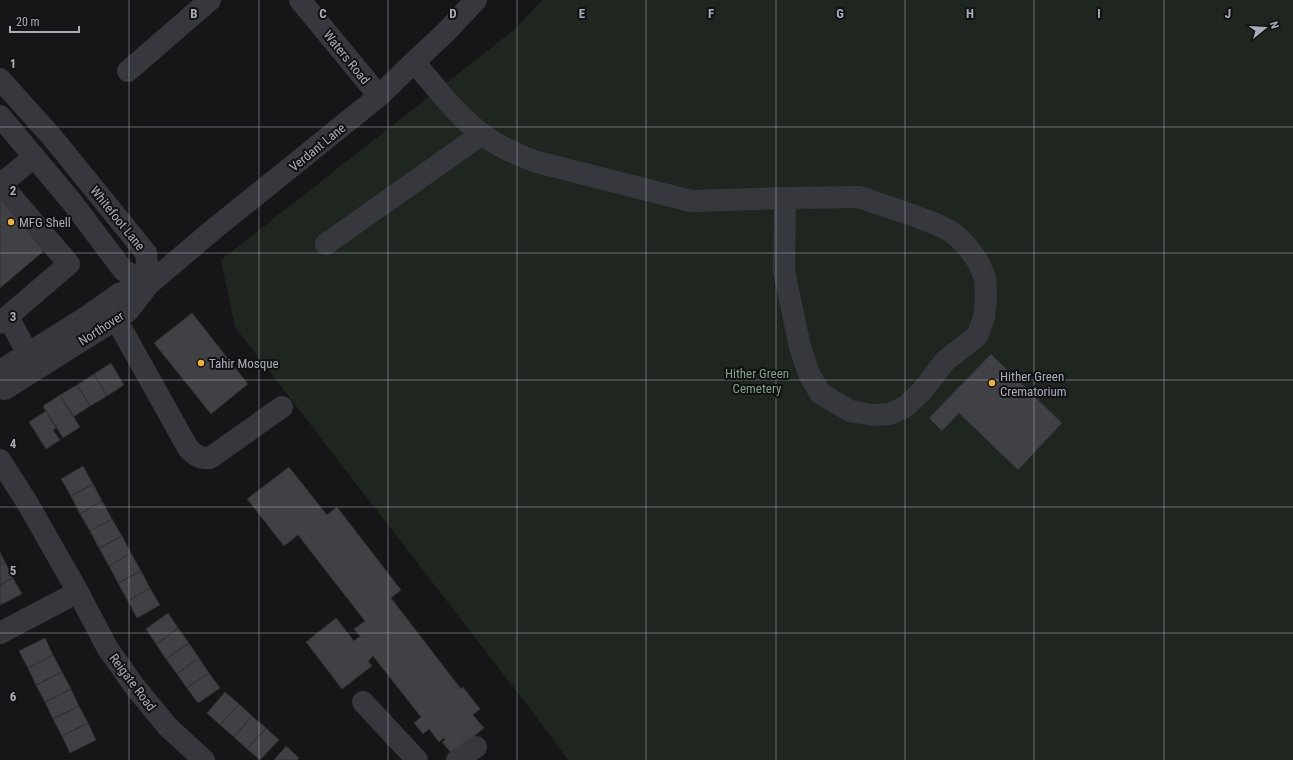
<svg xmlns="http://www.w3.org/2000/svg" width="1293" height="760" viewBox="0 0 1293 760" font-family="'Roboto Condensed',sans-serif">
<style>
.green{fill:#1e261f}
.building{fill:#404145;stroke:#303034}
.lines{fill:none;stroke-linecap:round;stroke-linejoin:round}
.minor{stroke:#37383d;stroke-width:22}
.grid{fill:none;stroke:#a8adb8;stroke-width:1;stroke-opacity:0.55}
.poi-dot{fill:#f2b134;stroke:#111113;stroke-width:1.5}
.labels{text-anchor:middle;stroke-width:4;stroke-linejoin:round;paint-order:stroke}
.street-label{font-size:13px;fill:#a8adb8;stroke:#111113}
.poi-label{font-size:13px;fill:#a8adb8;stroke:#111113;text-anchor:start}
.park-label{font-size:13px;fill:#7fa381;stroke:#111113}
.grid-label{font-size:13px;text-anchor:middle;font-weight:bold;fill:#a8adb8;stroke:#111113;stroke-width:4;stroke-linejoin:round;paint-order:stroke}
</style>
<rect width="100%" height="100%" fill="#161618"/>
<path class="green" d="M 542,0 L 1293,0 L 1293,760 L 568,760 L 531,710 L 235,327 L 221,260 L 515,29 Z"/>
<path class="building" d="M 0,195 L 46,249 L 0,288 Z
M 192,313 L 248,384 L 211,414 L 154,343 Z
M 991,354 L 1062,423 L 1018,470 L 959,413 L 942,431 L 929,418 Z
M 111,363 L 124,385 L 107,396 L 94,374 Z
M 94,374 L 107,396 L 90,406 L 77,385 Z
M 77,385 L 90,406 L 73,417 L 60,395 Z
M 60,395 L 80,427 L 63,438 L 43,406 Z
M 46,411 L 56,428 L 53,430 L 60,440 L 46,449 L 29,422 Z
M 83,466 L 93,484 L 71,496 L 61,479 Z
M 289,467 L 327,515 L 337,507 L 401,590 L 391,598 L 461,689 L 463,687 L 480,709 L 473,715 L 484,728 L 452,754 L 442,742 L 445,740 L 444,738 L 439,742 L 429,729 L 423,734 L 414,723 L 421,717 L 373,656 L 368,661 L 372,666 L 342,689 L 306,642 L 336,618 L 354,641 L 360,636 L 354,629 L 365,621 L 298,535 L 284,546 L 247,499 Z
M 93,484 L 102,501 L 80,514 L 71,496 Z
M 102,501 L 112,519 L 90,531 L 80,514 Z
M 112,519 L 122,536 L 99,548 L 90,531 Z
M 122,536 L 131,553 L 109,566 L 99,548 Z
M 0,552 L 5,562 L 0,565 Z
M 131,553 L 141,571 L 118,583 L 109,566 Z
M 5,562 L 13,578 L 0,585 L 0,565 Z
M 141,571 L 150,588 L 128,601 L 118,583 Z
M 13,578 L 22,594 L 0,605 L 0,585 Z
M 150,588 L 160,605 L 137,618 L 128,601 Z
M 168,613 L 178,628 L 156,644 L 146,629 Z
M 178,628 L 189,643 L 166,659 L 156,644 Z
M 45,638 L 53,655 L 28,668 L 19,651 Z
M 189,643 L 199,658 L 177,674 L 166,659 Z
M 53,655 L 62,672 L 36,685 L 28,668 Z
M 199,658 L 209,673 L 187,688 L 177,674 Z
M 62,672 L 71,689 L 45,702 L 36,685 Z
M 209,673 L 220,688 L 198,703 L 187,688 Z
M 71,689 L 79,706 L 53,719 L 45,702 Z
M 225,692 L 239,704 L 220,725 L 207,713 Z
M 239,704 L 252,716 L 234,737 L 220,725 Z
M 79,706 L 88,723 L 62,736 L 53,719 Z
M 252,716 L 266,728 L 247,749 L 234,737 Z
M 88,723 L 96,740 L 70,753 L 62,736 Z
M 266,728 L 279,740 L 260,760 L 247,749 Z
M 286,746 L 299,758 L 297,760 L 274,760 Z"/>
<g class="lines">
<path class="minor" d="M 300,0 L 379,96
M 414,62 C 435,86 456,115 482,134 C 498,146 517,155 537,162 L 691,201 L 785,198 L 859,197 L 912,215 L 936,224 L 952,232 L 966,245 L 977,260 L 985,277 L 986,299 L 984,318 L 977,336 L 945,361 L 922,391 L 905,407 L 890,414 L 873,415 L 850,411 L 820,393 L 809,374 L 800,347 L 784,271 L 785,198
M 128,71 L 210,0
M 0,79 L 52,137 L 146,253 L 149,284
M 0,116 L 72,202 L 123,270 L 149,284
M 0,183 L 69,264 L 0,323
M 1,184 L 34,157
M 326,244 L 482,134
M 8,317 L 28,354
M 116,319 L 188,448 C 194,455 201,459 210,458 L 282,407
M 0,371 L 88,316 L 119,294 L 149,284
M 0,388 L 5,389 L 116,319 L 128,311 L 149,284 L 214,229 L 379,96 L 414,62 L 445,33 L 476,0
M 0,460 L 28,504 L 78,592 L 108,649 L 135,687 L 168,727 L 204,760
M 0,633 L 78,592
M 363,702 L 417,760
M 457,760 L 476,747"/>
</g>
<path class="grid" d="M 129,0 L 129,760M 259,0 L 259,760M 388,0 L 388,760M 517,0 L 517,760M 646,0 L 646,760M 776,0 L 776,760M 905,0 L 905,760M 1034,0 L 1034,760M 1164,0 L 1164,760M 0,127 L 1293,127M 0,253 L 1293,253M 0,380 L 1293,380M 0,507 L 1293,507M 0,633 L 1293,633"/>
<g class="poi-dot">
<circle cx="11" cy="222" r="4"/>
<circle cx="201" cy="363" r="4"/>
<circle cx="992" cy="383" r="4"/>
</g>
<g class="labels">
<g class="street-label">
<text transform="translate(347 57) rotate(51)" y="5">Waters Road</text>
<text transform="translate(317 147) rotate(-39)" y="5">Verdant Lane</text>
<text transform="translate(118 218) rotate(51)" y="5">Whitefoot Lane</text>
<text transform="translate(101 328) rotate(-33)" y="5">Northover</text>
<text transform="translate(133 682) rotate(53)" y="5">Reigate Road</text>
</g>
<g class="poi-label">
<text x="19" y="227">MFG Shell</text>
<text x="209" y="368">Tahir Mosque</text>
<text x="1000" y="381">Hither Green<tspan x="1000" dy="15">Crematorium</tspan></text>
</g>
<g class="park-label">
<text x="757" y="378">Hither Green<tspan x="757" dy="15">Cemetery</tspan></text>
</g>
</g>
<g class="grid-label">
<text x="194" y="18">B</text>
<text x="323" y="18">C</text>
<text x="453" y="18">D</text>
<text x="582" y="18">E</text>
<text x="711" y="18">F</text>
<text x="840" y="18">G</text>
<text x="970" y="18">H</text>
<text x="1099" y="18">I</text>
<text x="1228" y="18">J</text>
<text x="13" y="68">1</text>
<text x="13" y="195">2</text>
<text x="13" y="321">3</text>
<text x="13" y="448">4</text>
<text x="13" y="575">5</text>
<text x="13" y="701">6</text>
</g>
<g transform="translate(1265 28) rotate(72)" stroke="#111113" stroke-width="3" paint-order="stroke">
<path d="M0-3L7 15L0 10L-7 15Z" fill="#a8adb8"/>
<text y="-6" font-size="11" font-weight="bold" text-anchor="middle" fill="#a8adb8">N</text>
</g>
<path d="M10 26v6h69v-6" fill="none" stroke="#a8adb8" stroke-width="2"/>
<text x="16" y="26" font-size="12" fill="#a8adb8" stroke="#111113" stroke-width="3" paint-order="stroke">20 m</text>
</svg>
